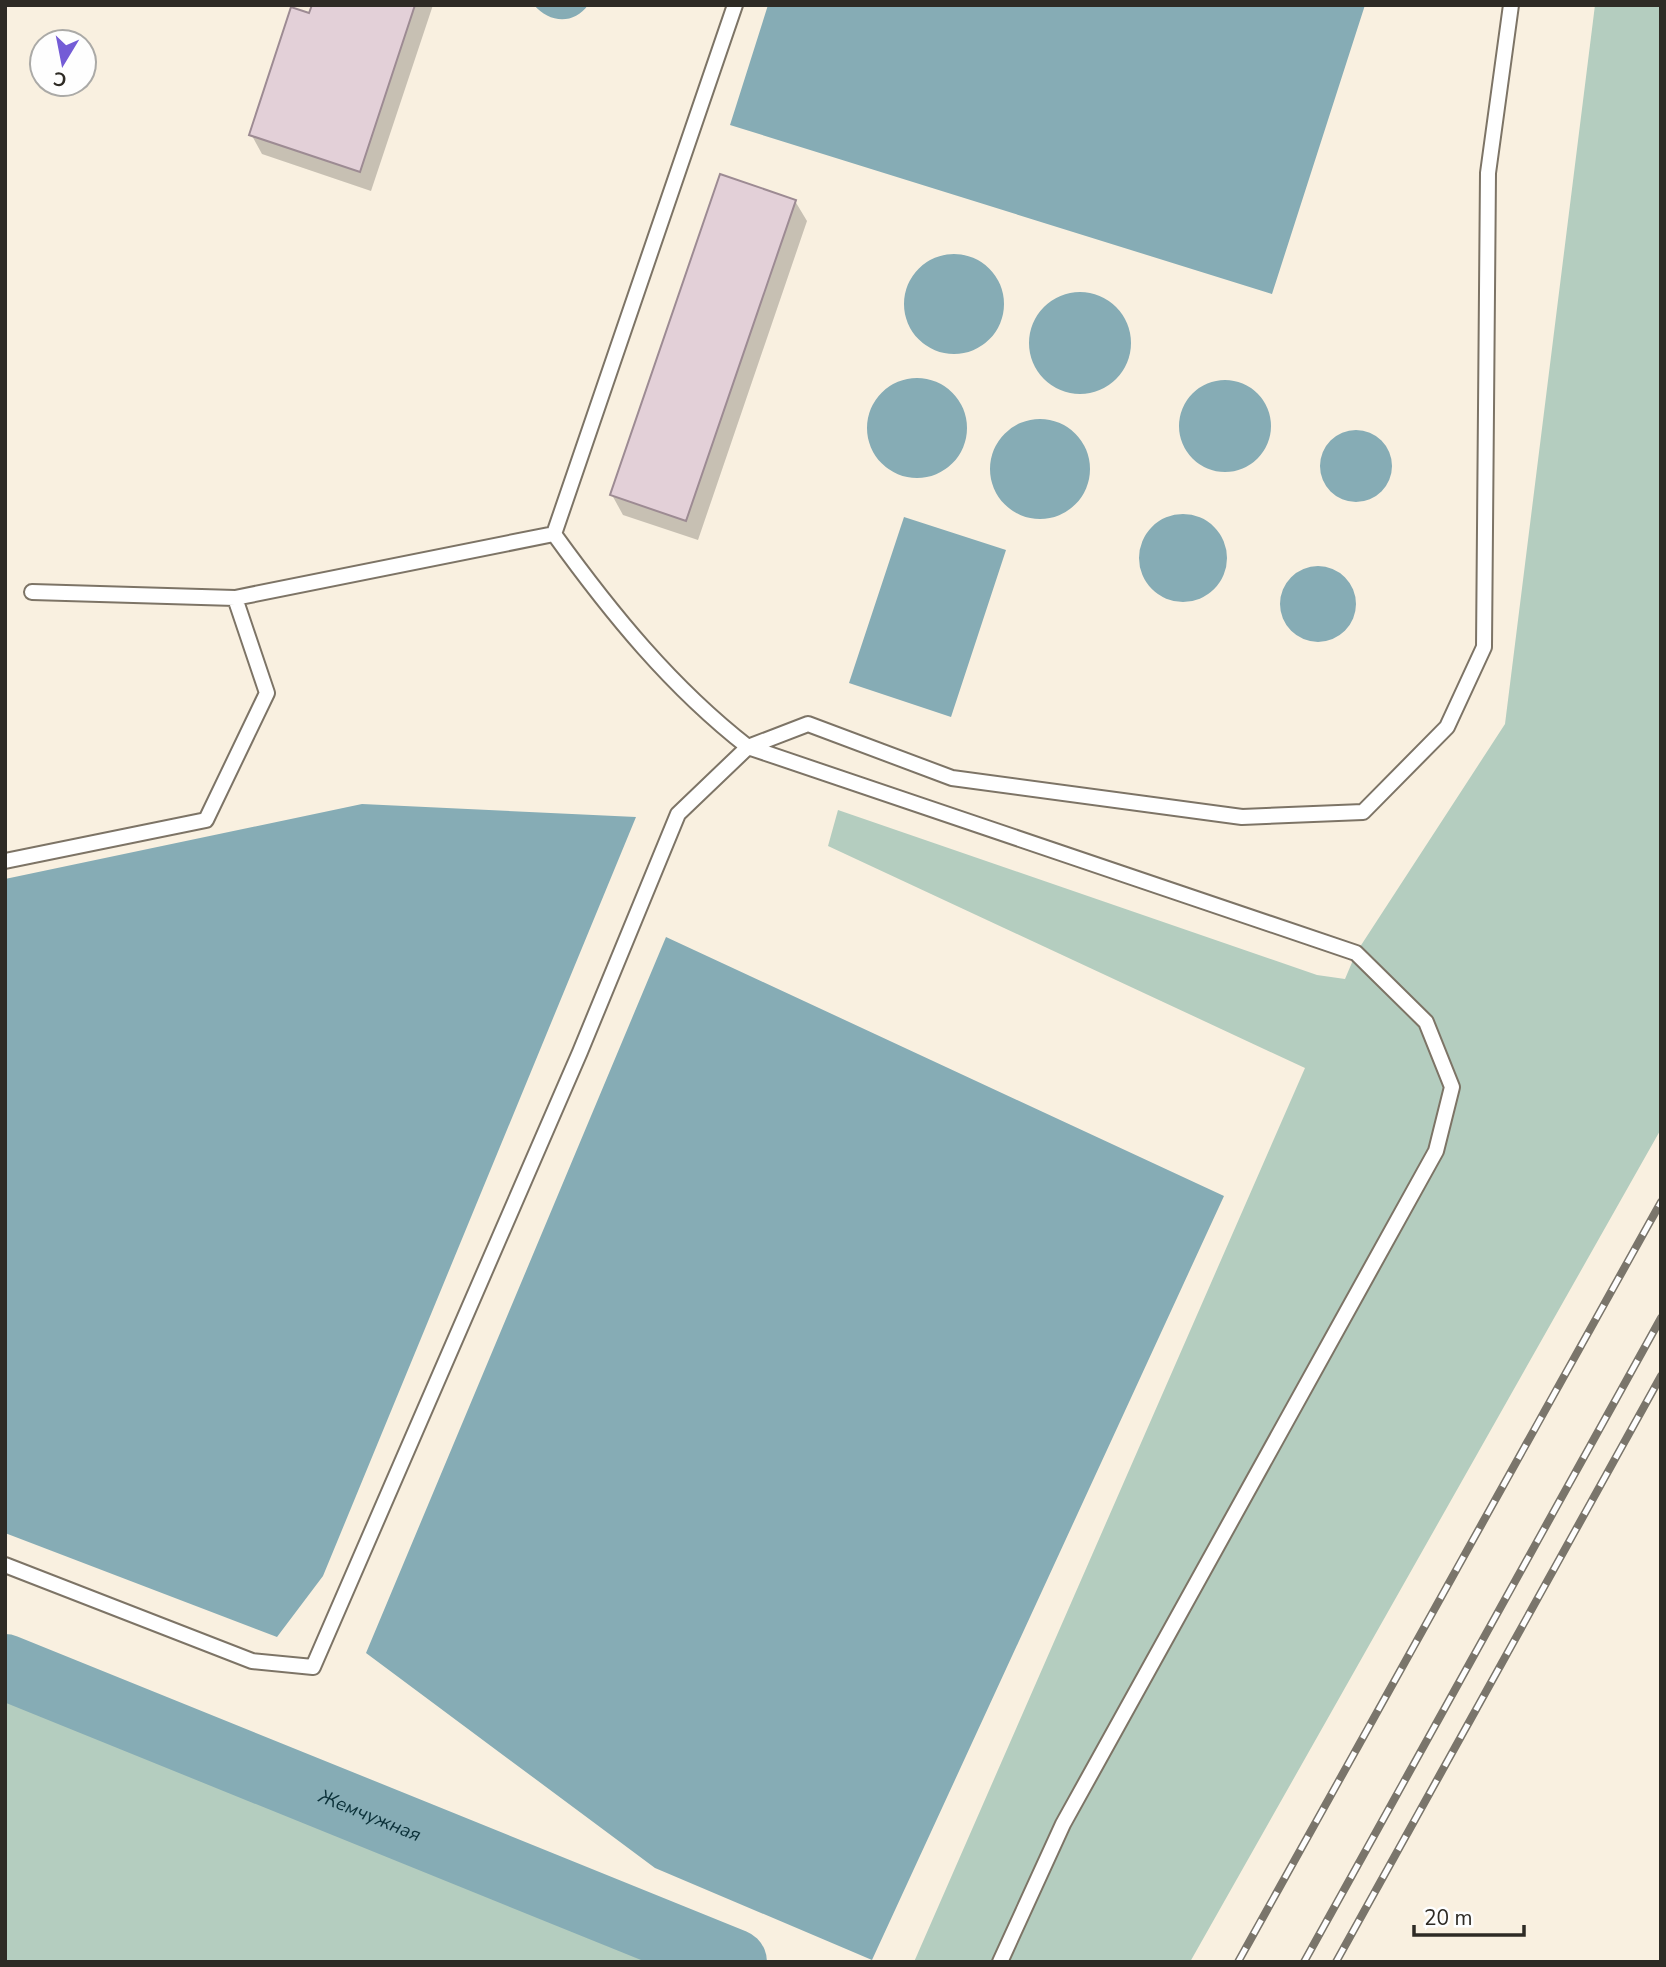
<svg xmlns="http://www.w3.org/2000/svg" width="1666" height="1967" viewBox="0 0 1666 1967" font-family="'Nunito Sans',sans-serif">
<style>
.green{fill:#b4cdbf}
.water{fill:#86acb5}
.shadow{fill:#0003}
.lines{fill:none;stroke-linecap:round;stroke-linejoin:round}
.river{stroke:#86acb5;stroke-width:66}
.building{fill:#e3d0d8;stroke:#9d8b93;stroke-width:2}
.lane-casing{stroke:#7d7466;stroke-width:18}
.lane{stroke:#fff;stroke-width:14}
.rail-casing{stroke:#7a756b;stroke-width:8}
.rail{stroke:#fefefe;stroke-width:5;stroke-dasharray:16;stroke-linecap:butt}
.labels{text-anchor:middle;stroke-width:5;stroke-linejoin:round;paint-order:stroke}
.water-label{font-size:19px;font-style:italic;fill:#0a3038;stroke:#fefefe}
</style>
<rect width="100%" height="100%" fill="#f9f0e0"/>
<path class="green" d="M 1595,5 L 1661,5 L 1661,1129 L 1190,1962 L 914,1962 L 1305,1068 L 828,846 L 838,810 L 1317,975 L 1345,979 L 1356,953 L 1505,724 Z
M 5,1697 L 652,1962 L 5,1962 Z"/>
<path class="water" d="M 534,5 L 588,5 C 574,25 549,23 534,5 Z
M 768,5 L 1365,5 L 1272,294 L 730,125 Z
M904 304a50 50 0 1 1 100 0a50 50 0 1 1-100 0Z
M1029 343a51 51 0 1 1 102 0a51 51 0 1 1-102 0Z
M867 428a50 50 0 1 1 100 0a50 50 0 1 1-100 0Z
M1179 426a46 46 0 1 1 92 0a46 46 0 1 1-92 0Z
M990 469a50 50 0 1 1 100 0a50 50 0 1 1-100 0Z
M1320 466a36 36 0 1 1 72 0a36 36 0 1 1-72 0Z
M1139 558a44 44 0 1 1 88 0a44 44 0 1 1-88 0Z
M 904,517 L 1006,550 L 951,717 L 849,683 Z
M1280 604a38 38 0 1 1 76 0a38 38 0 1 1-76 0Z
M 362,804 L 636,817 L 323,1576 L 277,1637 L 5,1533 L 5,879 Z
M 666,937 L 1224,1196 L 872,1960 L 655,1868 L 366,1653 Z"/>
<path class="shadow" d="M 314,5 L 433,5 L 371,191 L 262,154 L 251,134 Z
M 795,201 L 807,221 L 698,540 L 623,515 L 612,495 Z"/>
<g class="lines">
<path class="river" id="s1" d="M 5,1667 L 734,1962"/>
</g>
<path class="building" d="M 312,5 L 415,5 L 360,172 L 249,135 L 291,7 L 309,13 Z
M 720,174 L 796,200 L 686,521 L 610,495 Z"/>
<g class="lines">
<g class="lane-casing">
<path id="lane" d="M 735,5 L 554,534 C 611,613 671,687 748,747 L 1356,953 L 1426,1022 L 1452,1087 L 1436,1151 L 1063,1824 L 1000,1962
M 32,592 L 235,598
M 5,861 L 206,820 L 267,693 L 235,598 L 554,534
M 5,1565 L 252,1661 L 313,1667 L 580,1052 L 678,814 L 748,747 L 808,724 L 952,778 L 1242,817 L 1363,812 L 1447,727 L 1484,647 L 1488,173 L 1511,5"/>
</g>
<use href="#lane" class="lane"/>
<g class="rail-casing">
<path id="rail" d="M 1238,1962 L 1661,1202
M 1304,1962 L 1661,1318
M 1336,1962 L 1661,1376"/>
</g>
<use href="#rail" class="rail"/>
</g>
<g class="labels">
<g class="water-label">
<text dy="7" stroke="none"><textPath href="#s1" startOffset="394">Жемчужная</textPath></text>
</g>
</g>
<rect width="1666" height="1967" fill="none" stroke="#2e2b25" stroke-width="14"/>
<g transform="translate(63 63) rotate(190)"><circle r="33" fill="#fefefe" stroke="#abaaa7" stroke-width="2"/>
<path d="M0-5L12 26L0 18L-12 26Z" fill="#745cd6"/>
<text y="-10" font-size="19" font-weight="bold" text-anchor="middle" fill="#2e2b25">С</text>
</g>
<path d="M1414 1925v10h110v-10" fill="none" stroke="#2e2b25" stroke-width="3.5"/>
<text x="1424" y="1925" font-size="21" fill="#2e2b25" stroke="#fefefe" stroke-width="5" paint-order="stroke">20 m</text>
</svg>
